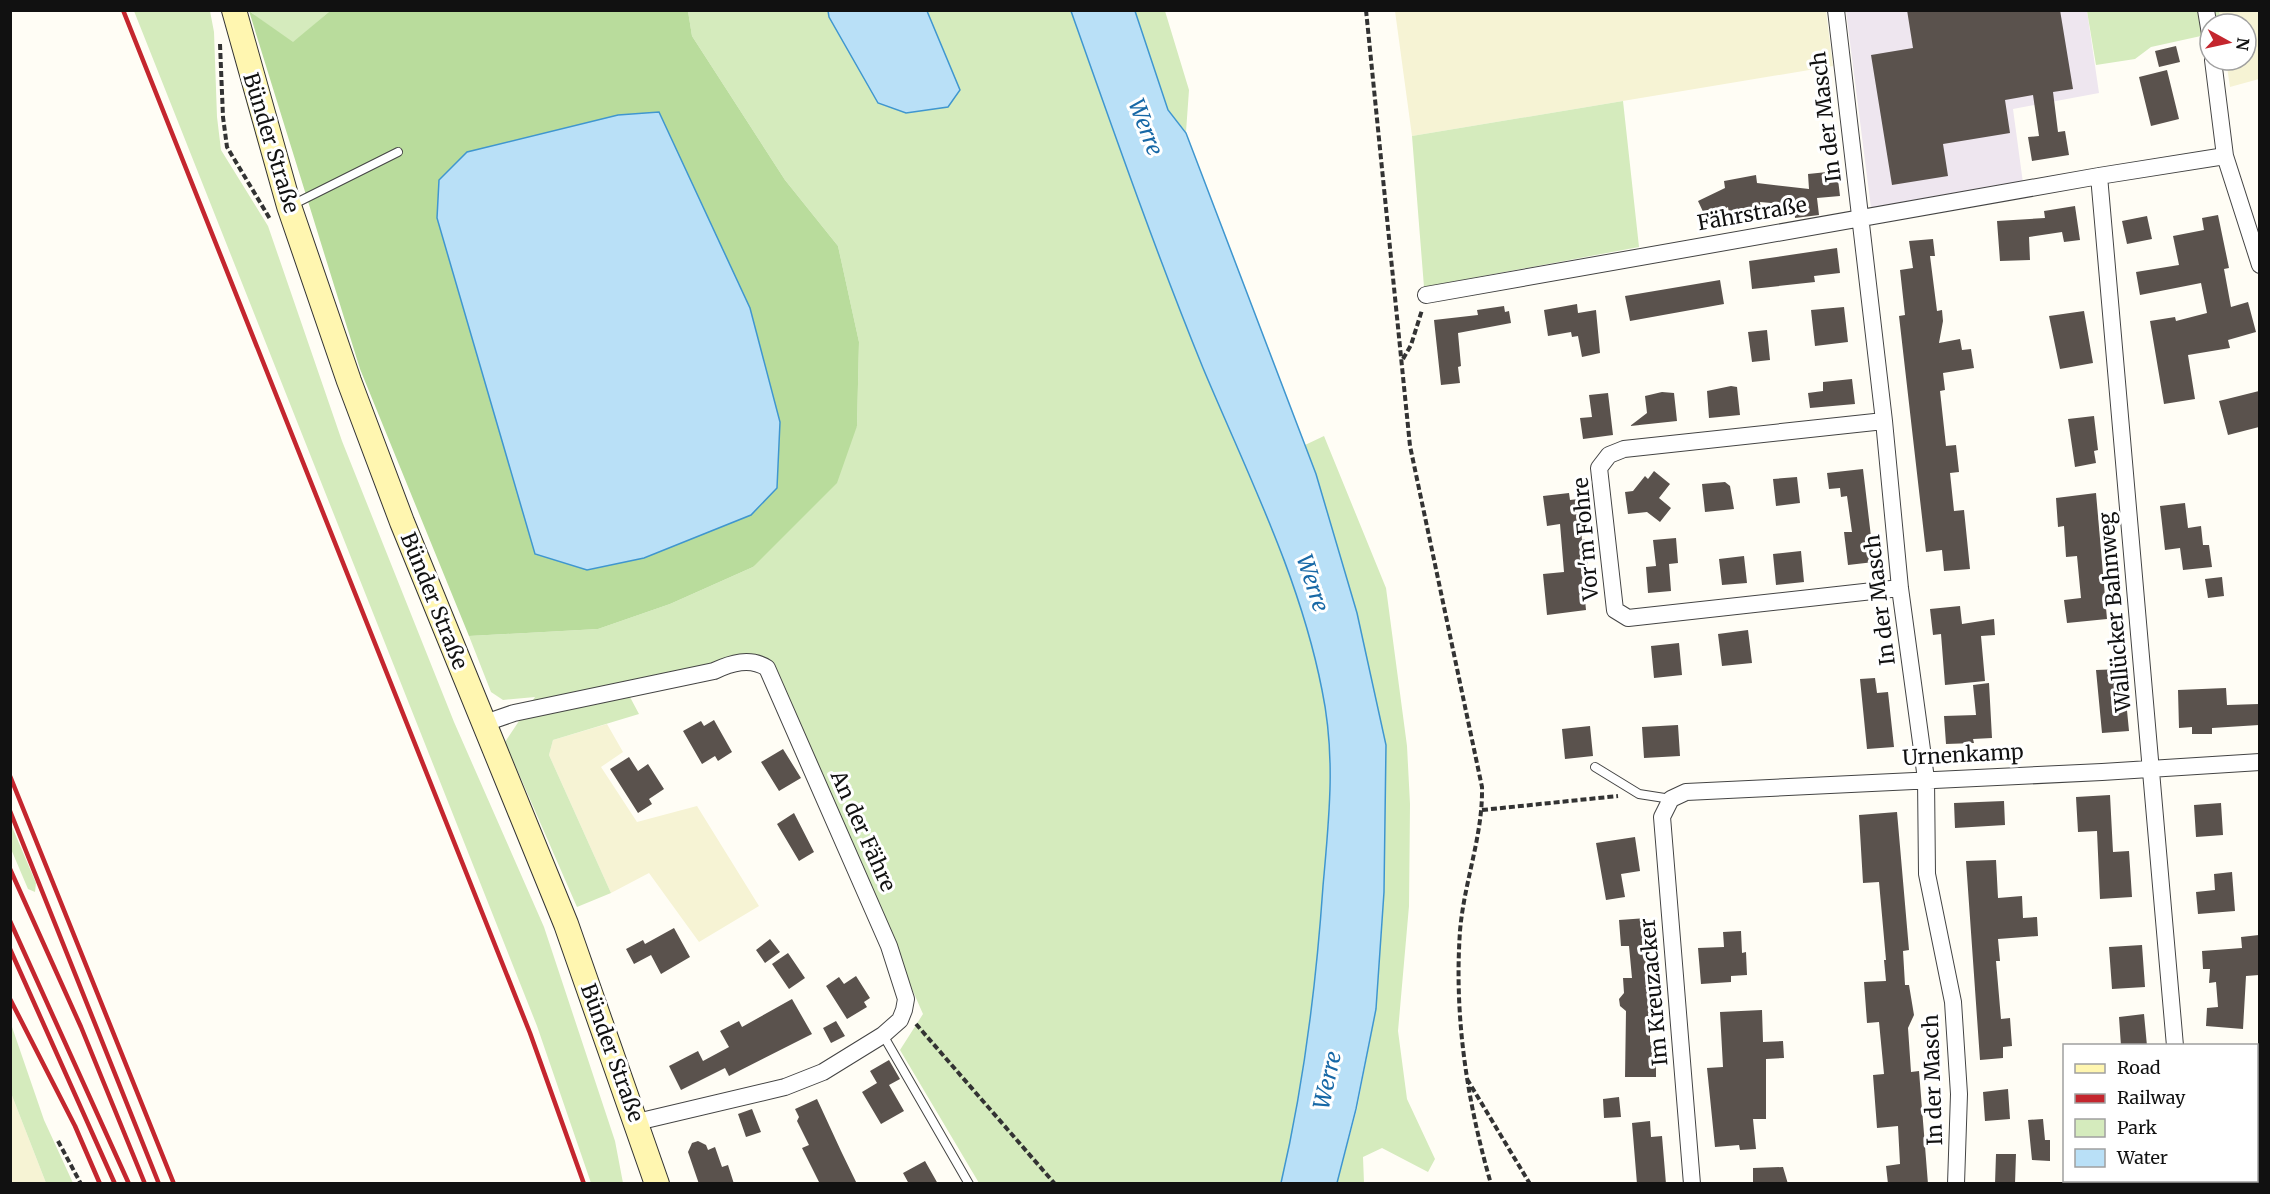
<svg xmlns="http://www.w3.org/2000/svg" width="2270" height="1194" viewBox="0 0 2270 1194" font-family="Merriweather,serif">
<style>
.industrial{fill:#eee6ef}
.farmland{fill:#f6f3d4}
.green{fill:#d5ebbd}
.forest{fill:#b9dc9c;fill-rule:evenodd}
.water{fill:#b9e0f7;stroke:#3f96cf;stroke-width:1.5}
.building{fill:#5a524d}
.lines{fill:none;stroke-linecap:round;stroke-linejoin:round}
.lane-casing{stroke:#444;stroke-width:10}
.street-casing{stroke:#444;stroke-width:18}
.secondary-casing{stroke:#333;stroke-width:26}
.path{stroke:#333;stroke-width:4;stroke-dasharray:6 3;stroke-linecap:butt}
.lane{stroke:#fff;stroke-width:8}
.street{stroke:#fff;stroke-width:16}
.secondary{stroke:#fff6b0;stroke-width:24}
.rail{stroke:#c4262e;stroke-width:4.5}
.labels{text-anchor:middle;stroke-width:6;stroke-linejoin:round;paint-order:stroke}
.street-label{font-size:21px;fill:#111;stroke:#fff}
.water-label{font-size:22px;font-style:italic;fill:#1768a6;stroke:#fff}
</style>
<rect width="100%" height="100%" fill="#fffdf5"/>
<path class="industrial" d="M 1846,11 L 2087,11 L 2099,93 L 2013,109 L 2023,183 L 1871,208 Z"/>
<path class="farmland" d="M 1395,11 L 1826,11 L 1833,66 L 1412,136 Z
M 2219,11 L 2259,11 L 2259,79 L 2230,87 L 2226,60 L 2246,60 L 2246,24 L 2221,24 Z
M 607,724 L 623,752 L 601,767 L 637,822 L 697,806 L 759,906 L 699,942 L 649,873 L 611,893 L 549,755 L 553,740 Z
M 11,1093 L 46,1183 L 11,1183 Z"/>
<path class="green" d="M 134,11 L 210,11 L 214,32 L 217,117 L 221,150 L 268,226 L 342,441 L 454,722 L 544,927 L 615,1141 L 623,1183 L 591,1183 L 537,1026 Z
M 249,11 L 330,11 L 293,43 Z
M 688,11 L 828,11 L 829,17 L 960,90 L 927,11 L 1071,11 C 1113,130 1155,250 1203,368 C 1247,473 1300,577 1322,690 C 1335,756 1329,819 1323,886 C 1316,988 1304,1084 1281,1183 L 979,1183 L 900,1050 L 923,1014 L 769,663 L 623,684 L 639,714 L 553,740 L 549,755 L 611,893 L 577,907 L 505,742 L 535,697 L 503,700 L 491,692 L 469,636 L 598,629 L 670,604 L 753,567 L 857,426 L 859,342 L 838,246 L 785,180 L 692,36 Z
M 1135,11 L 1165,11 L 1189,90 L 1186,132 L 1168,110 Z
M 2087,11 L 2219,11 L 2221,24 L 2210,24 L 2210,34 L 2151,47 L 2135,59 L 2096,65 Z
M 1623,101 L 1639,247 L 1424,287 L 1412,136 Z
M 1324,436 L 1386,588 L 1407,746 L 1410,804 L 1409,906 L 1398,1031 L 1407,1099 L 1435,1159 L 1428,1172 L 1382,1148 L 1363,1157 L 1364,1183 L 1337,1183 L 1357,1109 L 1376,1009 L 1384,892 L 1386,745 L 1305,445 Z
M 10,822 L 36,883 L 35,892 L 28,889 L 11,849 Z
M 11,1024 L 44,1120 L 73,1183 L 46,1183 L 11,1093 Z"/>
<path class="forest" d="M 249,11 L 293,42 L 330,11 L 688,11 L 692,36 L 785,180 L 838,246 L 859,342 L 857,426 L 837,483 L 753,567 L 670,604 L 598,629 L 469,636 L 360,369 ZM 437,218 L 780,422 L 777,488 L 751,515 L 535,554 Z"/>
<path class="water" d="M 828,11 L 927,11 L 960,90 L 948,107 L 906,113 L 878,103 L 829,17 Z
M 1071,11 L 1135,11 L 1168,110 L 1186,133 L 1316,474 L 1357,613 L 1386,745 L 1384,892 L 1376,1009 L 1356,1109 L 1337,1183 L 1281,1183 C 1304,1084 1316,988 1323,886 C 1329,819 1336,757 1322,690 C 1300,577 1247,473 1203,368 C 1155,250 1113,130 1071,11 Z
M 659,112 L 750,308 L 780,422 L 777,488 L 751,515 L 644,558 L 587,570 L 535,554 L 437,218 L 439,180 L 467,152 L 618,115 Z"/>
<path class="building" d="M 1907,10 L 2060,10 L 2073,89 L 2053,92 L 2058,132 L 2065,131 L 2069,155 L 2032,161 L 2028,137 L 2039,136 L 2033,95 L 2005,100 L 2010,133 L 1943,144 L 1948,176 L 1892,185 L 1871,55 L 1913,48 Z
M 2176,46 L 2180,62 L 2159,67 L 2155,51 Z
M 2167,70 L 2179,119 L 2151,126 L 2139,77 Z
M 1837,171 L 1840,196 L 1817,198 L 1819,215 L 1795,218 L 1794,205 L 1760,202 L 1761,208 L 1729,213 L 1728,207 L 1706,218 L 1698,201 L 1725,188 L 1724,181 L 1756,175 L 1757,183 L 1809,189 L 1808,174 Z
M 2075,206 L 2080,240 L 2064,242 L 2062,232 L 2029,237 L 2030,260 L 2000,261 L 1997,221 L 2045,218 L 2044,211 Z
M 2218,215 L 2229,268 L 2224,269 L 2231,307 L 2248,302 L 2256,332 L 2228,340 L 2230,348 L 2188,355 L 2195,399 L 2164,404 L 2150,321 L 2175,317 L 2176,321 L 2207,313 L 2201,283 L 2140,295 L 2136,272 L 2179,265 L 2173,236 L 2204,230 L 2202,218 Z
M 2147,216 L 2152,239 L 2127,244 L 2122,221 Z
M 1933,239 L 1935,256 L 1930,256 L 1937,311 L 1942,310 L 1943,321 L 1939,343 L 1960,339 L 1962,350 L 1971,349 L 1974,368 L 1943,373 L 1945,390 L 1940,391 L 1946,446 L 1956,445 L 1959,472 L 1950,473 L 1954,511 L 1964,510 L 1970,569 L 1944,571 L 1942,550 L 1926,552 L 1899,316 L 1905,315 L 1900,270 L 1913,268 L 1909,241 Z
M 1837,248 L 1840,273 L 1814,276 L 1815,282 L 1752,289 L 1749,261 Z
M 1720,280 L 1724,304 L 1630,321 L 1625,296 Z
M 1577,304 L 1578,313 L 1596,310 L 1600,353 L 1582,357 L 1578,336 L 1572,337 L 1571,332 L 1548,336 L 1544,310 Z
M 1504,306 L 1505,312 L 1509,311 L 1511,323 L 1458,333 L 1461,366 L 1458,367 L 1460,383 L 1441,385 L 1434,320 L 1478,315 L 1477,310 Z
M 1844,307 L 1848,342 L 1815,346 L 1811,310 Z
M 2084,311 L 2093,363 L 2060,369 L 2049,316 Z
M 1767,330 L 1770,360 L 1752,362 L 1748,332 Z
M 1852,379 L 1855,404 L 1810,408 L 1808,393 L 1823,391 L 1823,382 Z
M 1731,386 L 1737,387 L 1740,415 L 1709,418 L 1707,391 Z
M 2259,391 L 2259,427 L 2228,435 L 2219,401 Z
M 1662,392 L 1674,393 L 1677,421 L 1630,426 L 1647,413 L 1645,396 Z
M 1608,393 L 1613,435 L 1583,439 L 1580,418 L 1592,417 L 1589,395 Z
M 2094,416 L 2098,450 L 2094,451 L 2096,463 L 2075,467 L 2068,419 Z
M 1863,469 L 1874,562 L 1848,565 L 1844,532 L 1852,532 L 1847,496 L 1841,497 L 1840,488 L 1829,489 L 1827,473 Z
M 1654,471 L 1670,484 L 1659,498 L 1671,508 L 1660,522 L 1647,512 L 1628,514 L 1625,492 L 1633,491 L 1645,476 L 1648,479 Z
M 1797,477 L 1800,503 L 1776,506 L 1773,479 Z
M 1725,482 L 1730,486 L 1734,509 L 1705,512 L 1702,484 Z
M 1569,493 L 1570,500 L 1578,499 L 1582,540 L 1585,539 L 1588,570 L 1582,570 L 1586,610 L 1547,615 L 1543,574 L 1564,572 L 1560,524 L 1547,526 L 1543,496 Z
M 2096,493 L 2107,619 L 2067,623 L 2064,600 L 2081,598 L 2077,556 L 2066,557 L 2064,526 L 2058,527 L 2056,498 Z
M 2185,503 L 2188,528 L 2201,526 L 2203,545 L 2209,545 L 2212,567 L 2183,570 L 2180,548 L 2165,550 L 2160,506 Z
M 1676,538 L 1678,563 L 1669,564 L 1671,591 L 1648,593 L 1646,567 L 1656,566 L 1653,540 Z
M 1801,551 L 1804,582 L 1776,585 L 1773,554 Z
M 1744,556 L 1747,583 L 1722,585 L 1719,559 Z
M 2222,577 L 2224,596 L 2208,598 L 2205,579 Z
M 1960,606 L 1962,624 L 1994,619 L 1995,635 L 1981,636 L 1985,681 L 1945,685 L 1941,634 L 1933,635 L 1930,609 Z
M 1748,630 L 1752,663 L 1722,666 L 1718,634 Z
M 1679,643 L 1682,675 L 1654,678 L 1651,646 Z
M 2123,669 L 2129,731 L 2102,733 L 2096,670 Z
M 1875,678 L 1877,693 L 1888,692 L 1894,747 L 1867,749 L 1860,679 Z
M 1989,683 L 1992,738 L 1973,739 L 1974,743 L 1946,744 L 1944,716 L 1976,715 L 1973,685 Z
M 2226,688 L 2227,705 L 2259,704 L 2259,725 L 2212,728 L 2212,734 L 2192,734 L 2192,727 L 2179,728 L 2178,690 Z
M 714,720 L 732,752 L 718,761 L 715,756 L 702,764 L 683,731 L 701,721 L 704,726 Z
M 1678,725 L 1680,756 L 1644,758 L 1642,727 Z
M 1590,726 L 1593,756 L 1565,759 L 1562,729 Z
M 783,749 L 801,778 L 779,791 L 761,762 Z
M 629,757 L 638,771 L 648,764 L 664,789 L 649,799 L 652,804 L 638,813 L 610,769 Z
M 2110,795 L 2113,852 L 2129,851 L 2132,897 L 2100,899 L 2097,831 L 2078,832 L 2076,797 Z
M 2004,801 L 2005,825 L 1955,828 L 1954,803 Z
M 2221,803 L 2223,835 L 2196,837 L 2194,805 Z
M 1897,812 L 1909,950 L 1903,951 L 1905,985 L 1909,985 L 1914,1015 L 1908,1028 L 1911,1072 L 1919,1071 L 1928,1184 L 1888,1184 L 1886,1166 L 1900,1164 L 1898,1126 L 1877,1128 L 1873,1075 L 1884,1074 L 1879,1022 L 1867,1023 L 1864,982 L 1886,981 L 1884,960 L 1886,960 L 1879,882 L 1863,883 L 1859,815 Z
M 794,813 L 814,852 L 799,861 L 777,824 Z
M 1635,837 L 1640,871 L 1621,874 L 1625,897 L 1606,900 L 1596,843 Z
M 1996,860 L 1998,898 L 2022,896 L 2023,918 L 2037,917 L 2038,936 L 1998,939 L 2000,961 L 1996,961 L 2001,1019 L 2010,1018 L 2012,1046 L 2003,1047 L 2003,1058 L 1980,1060 L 1966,861 Z
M 2232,872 L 2235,911 L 2198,914 L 2196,892 L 2215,890 L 2214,874 Z
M 1647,918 L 1648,932 L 1651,935 L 1653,997 L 1651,997 L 1650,1006 L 1650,1042 L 1656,1042 L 1656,1077 L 1625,1077 L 1626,1011 L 1620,1006 L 1619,999 L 1624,993 L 1623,978 L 1632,978 L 1629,946 L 1621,946 L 1619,920 Z
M 674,928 L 690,957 L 661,974 L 651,955 L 634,964 L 626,949 L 643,940 L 645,944 Z
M 1741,931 L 1742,953 L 1746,952 L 1747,975 L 1731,976 L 1731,982 L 1701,984 L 1698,948 L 1724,947 L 1723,932 Z
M 2259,935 L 2259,975 L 2246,976 L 2243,1029 L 2206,1026 L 2207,1008 L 2218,1007 L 2216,982 L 2209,983 L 2210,969 L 2203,969 L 2202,951 L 2242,948 L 2241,937 Z
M 770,939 L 780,952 L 765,963 L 756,950 Z
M 2142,945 L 2145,987 L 2112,989 L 2109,947 Z
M 788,953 L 805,978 L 789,989 L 772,964 Z
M 856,976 L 870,998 L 864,1002 L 867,1007 L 847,1019 L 826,986 L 839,977 L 844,984 Z
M 792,999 L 812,1034 L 729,1076 L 725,1068 L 681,1090 L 669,1066 L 698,1051 L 703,1061 L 729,1047 L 720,1031 L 739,1021 L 742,1027 Z
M 1762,1010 L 1763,1042 L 1783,1041 L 1784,1058 L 1766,1059 L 1766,1119 L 1753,1119 L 1756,1149 L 1740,1150 L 1739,1145 L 1715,1147 L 1707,1068 L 1723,1067 L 1720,1012 Z
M 2144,1014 L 2147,1046 L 2121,1046 L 2119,1017 Z
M 836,1021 L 845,1036 L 831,1043 L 823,1028 Z
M 889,1060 L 900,1079 L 889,1085 L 904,1111 L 881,1124 L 862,1092 L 877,1083 L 870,1071 Z
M 2008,1089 L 2010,1119 L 1985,1121 L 1983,1092 Z
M 1619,1097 L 1621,1117 L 1604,1118 L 1603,1099 Z
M 817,1099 L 841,1151 L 857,1184 L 820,1184 L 802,1148 L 809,1145 L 797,1121 L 799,1117 L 795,1109 Z
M 752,1109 L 761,1132 L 746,1137 L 738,1114 Z
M 2043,1119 L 2045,1140 L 2050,1140 L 2050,1161 L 2032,1160 L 2028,1120 Z
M 1650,1121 L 1651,1137 L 1662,1136 L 1666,1184 L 1637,1184 L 1632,1123 Z
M 698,1141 L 706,1145 L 708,1150 L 715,1147 L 722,1167 L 728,1165 L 734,1184 L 699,1184 L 688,1152 L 692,1143 Z
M 1996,1154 L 2016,1154 L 2015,1184 L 1995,1184 Z
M 925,1161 L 938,1184 L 909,1184 L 903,1173 Z
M 1783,1167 L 1788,1184 L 1753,1184 L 1753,1168 Z"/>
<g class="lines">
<g class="lane-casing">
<path id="lane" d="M 290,206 L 398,152
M 1595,767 L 1639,794 L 1671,799
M 883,1035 L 969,1184"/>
</g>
<g class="street-casing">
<path id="street" d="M 1836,10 L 1884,421 L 1900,588 L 1926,779 L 1927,874 L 1953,1002 L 1959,1094 L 1956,1184
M 2206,10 L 2210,34
M 2213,60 L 2225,156 L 2260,265
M 2099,176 L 2175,1046
M 1426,295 L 2099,176 L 2225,156
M 1884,421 L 1624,449 L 1609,455 L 1599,468 L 1615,610 L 1628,618 L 1900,588
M 485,723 L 514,713 L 714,671 C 731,663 750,657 767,668 L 889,946 L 906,999 L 904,1010 L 900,1020 L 883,1035 L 823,1072 L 785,1087 L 637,1122
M 2187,1180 L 2187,1184
M 1692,1184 L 1662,817 L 1671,799 L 1686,792 L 2102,772 L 2260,762"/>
</g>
<g class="secondary-casing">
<path id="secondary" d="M 234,10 L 289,206 L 349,381 L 402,522 L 566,924 L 657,1184"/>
</g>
<path class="path" d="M 1366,10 L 1410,446 L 1482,787 C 1483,836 1464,882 1460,931 C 1454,1017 1467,1101 1491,1184
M 220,44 L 223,117 L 227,147 L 270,219
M 1403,359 L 1411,345 L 1422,310
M 1482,810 L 1618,796
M 916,1024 L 1055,1184
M 1467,1079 L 1530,1184
M 58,1141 L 81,1184"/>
<use href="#lane" class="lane"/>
<use href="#street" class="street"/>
<use href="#secondary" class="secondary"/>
<path class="rail" d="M 123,10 L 530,1033 L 584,1184
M 10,776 L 174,1184
M 10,811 L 159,1184
M 10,869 L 81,1027 L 145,1184
M 10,921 L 129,1184
M 10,949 L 115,1184
M 10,999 L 75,1126 L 100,1184"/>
</g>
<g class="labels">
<g class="street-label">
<text transform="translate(1826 117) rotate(-97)" y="7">In der Masch</text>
<text transform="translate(271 143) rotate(73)" y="7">Bünder Straße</text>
<text transform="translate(1752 214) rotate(-10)" y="7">Fährstraße</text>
<text transform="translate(1586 539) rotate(-95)" y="7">Vor'm Fohre</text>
<text transform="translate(1880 600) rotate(-97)" y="7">In der Masch</text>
<text transform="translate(434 601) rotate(68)" y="7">Bünder Straße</text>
<text transform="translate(2115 612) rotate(-95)" y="7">Wallücker Bahnweg</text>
<text transform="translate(1963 755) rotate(-3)" y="7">Urnenkamp</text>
<text transform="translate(863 831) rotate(66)" y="7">An der Fähre</text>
<text transform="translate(1654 992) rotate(-95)" y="7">Im Kreuzacker</text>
<text transform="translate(612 1053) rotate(70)" y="7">Bünder Straße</text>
<text transform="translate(1933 1080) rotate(-92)" y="7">In der Masch</text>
</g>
<g class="water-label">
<text transform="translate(1146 127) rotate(69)" y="8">Werre</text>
<text transform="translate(1313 583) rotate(72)" y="8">Werre</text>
<text transform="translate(1327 1080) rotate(-77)" y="8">Werre</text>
</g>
</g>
<rect width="2270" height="1194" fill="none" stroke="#111111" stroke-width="24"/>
<rect x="2063" y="1044" width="195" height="138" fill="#ffffff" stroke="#a0a0a0" stroke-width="1.5"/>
<rect x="2075" y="1064" width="30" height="9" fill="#fff6b0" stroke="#a0a0a0" stroke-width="1.5"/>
<text x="2117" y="1074" font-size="18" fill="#111111">Road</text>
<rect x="2075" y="1094" width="30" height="9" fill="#c4262e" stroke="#a0a0a0" stroke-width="1.5"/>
<text x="2117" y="1104" font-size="18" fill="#111111">Railway</text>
<rect x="2075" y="1119" width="30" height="18" fill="#d5ebbd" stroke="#a0a0a0" stroke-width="1.5"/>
<text x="2117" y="1134" font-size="18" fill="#111111">Park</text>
<rect x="2075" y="1149" width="30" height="18" fill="#b9e0f7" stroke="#a0a0a0" stroke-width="1.5"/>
<text x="2117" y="1164" font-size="18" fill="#111111">Water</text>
<g transform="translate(2228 42) rotate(98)"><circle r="28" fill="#ffffff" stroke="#a0a0a0" stroke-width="1.5"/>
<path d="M0-4.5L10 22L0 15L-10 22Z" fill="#c4262e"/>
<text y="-9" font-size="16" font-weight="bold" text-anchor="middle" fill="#111111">N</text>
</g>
</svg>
